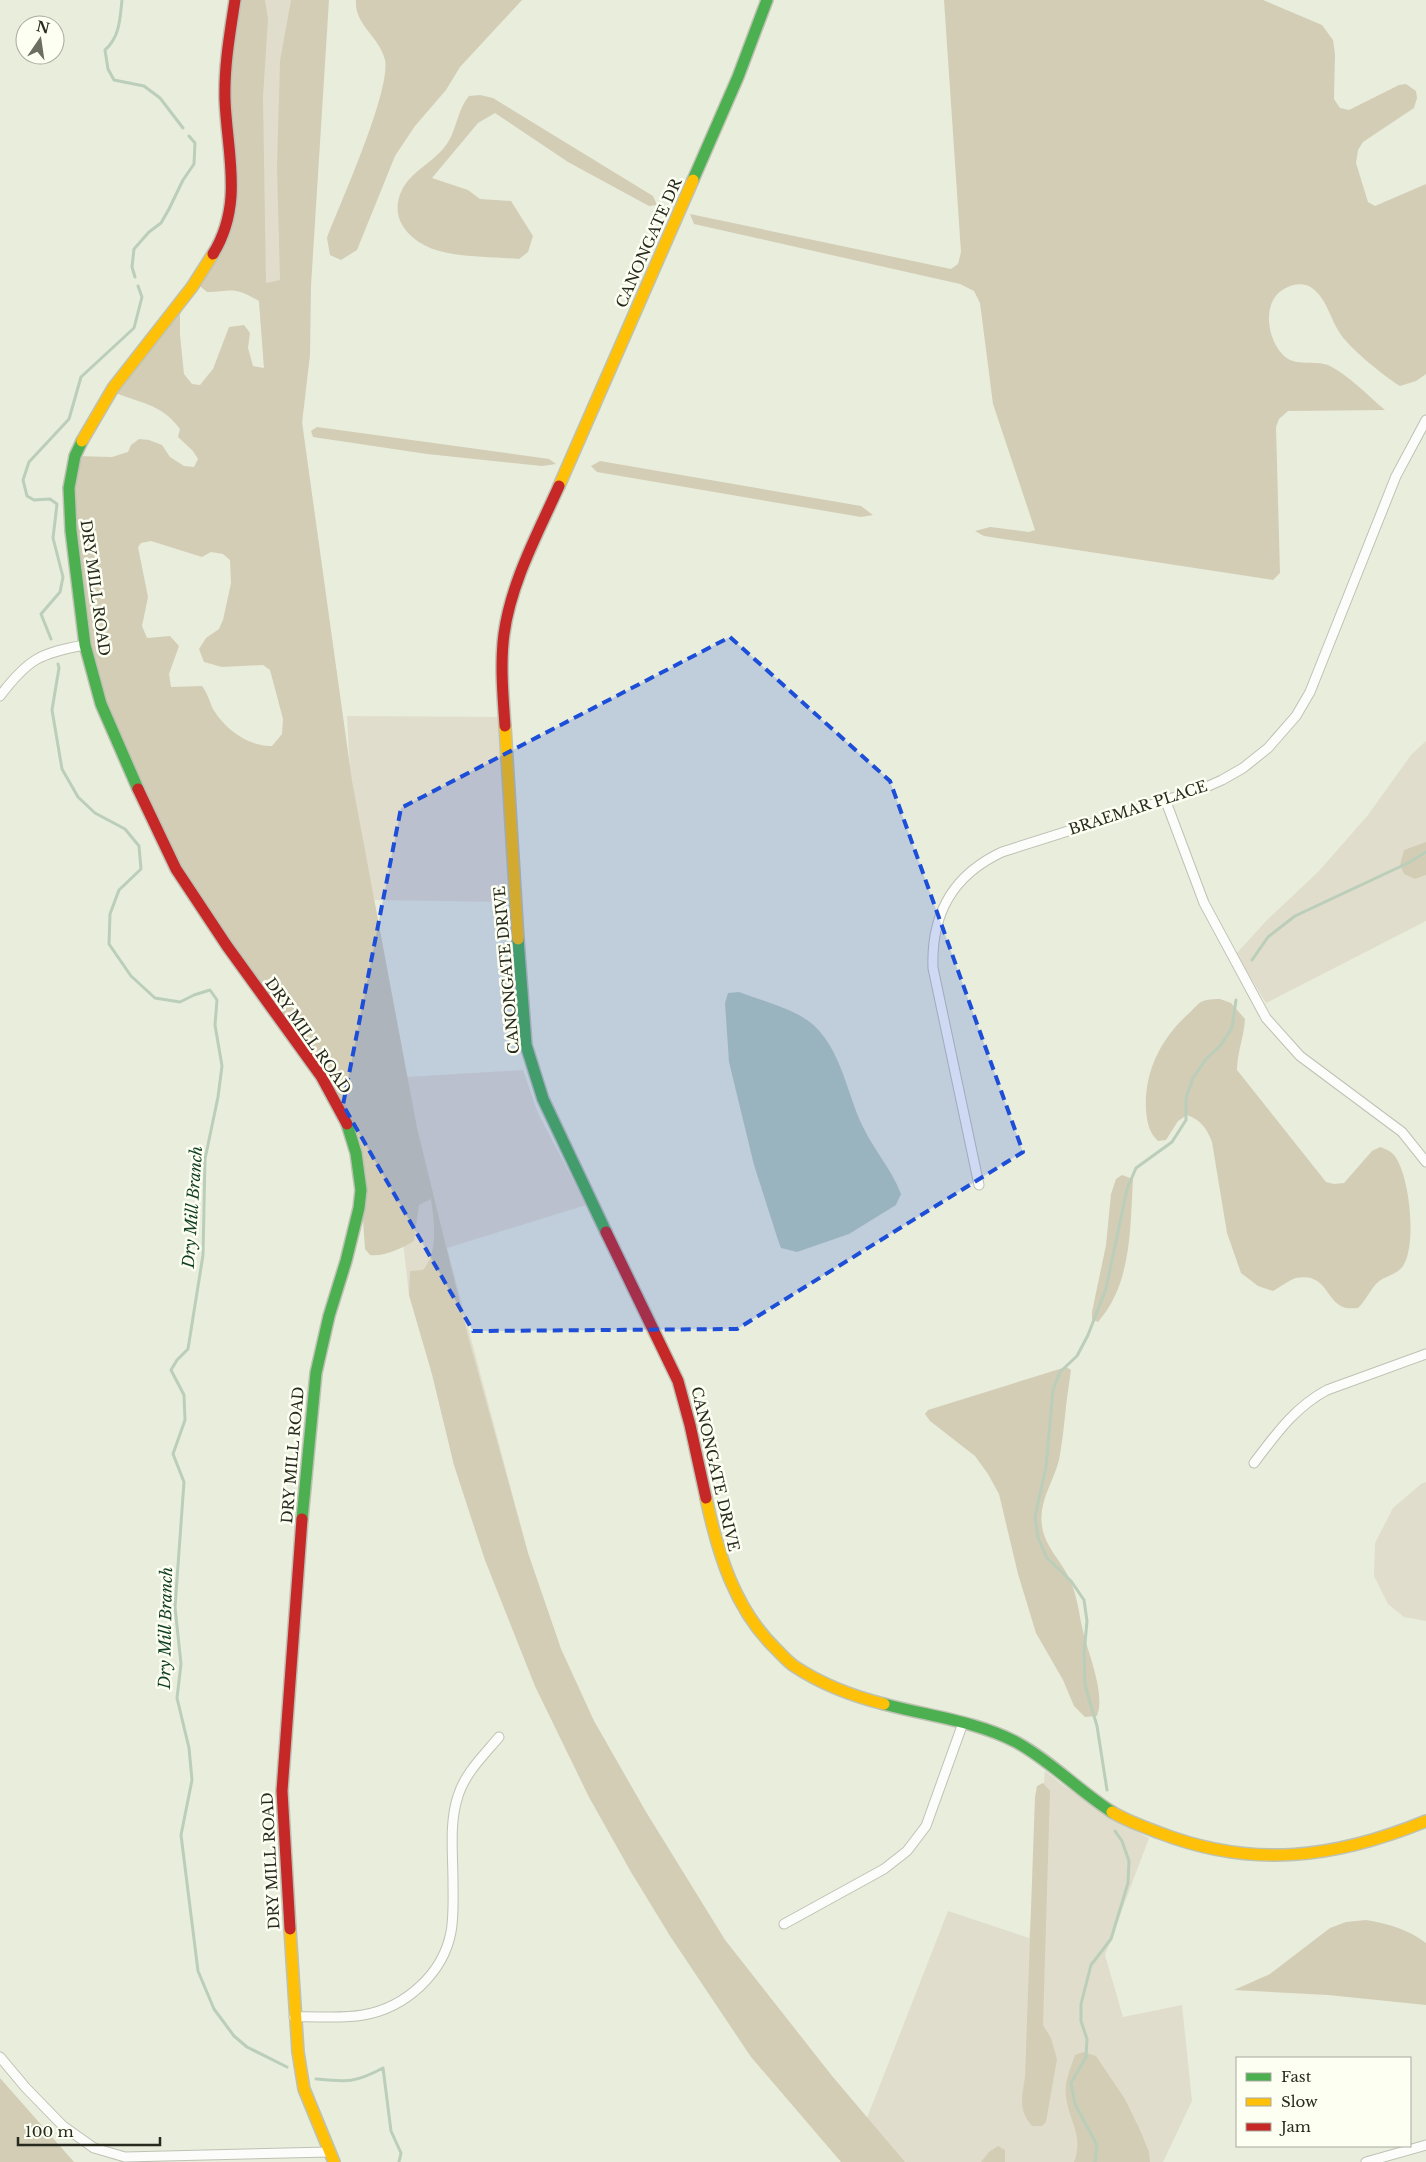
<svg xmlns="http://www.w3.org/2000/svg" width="1426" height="2162" viewBox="0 0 1426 2162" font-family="'Libre Baskerville',serif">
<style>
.green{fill:#e1ddcc}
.forest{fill:#d3cdb6;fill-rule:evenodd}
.water{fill:#baceba}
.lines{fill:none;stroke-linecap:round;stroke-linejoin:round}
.stream{stroke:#baceba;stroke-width:3}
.street-casing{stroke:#bec2b4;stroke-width:11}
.fast-casing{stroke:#bec2b4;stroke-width:14}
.slow-casing{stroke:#bec2b4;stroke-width:14}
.jam-casing{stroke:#bec2b4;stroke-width:14}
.street{stroke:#fcfcfa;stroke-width:9}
.fast{stroke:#4caf50;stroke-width:11}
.slow{stroke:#ffc107;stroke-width:11}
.jam{stroke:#c62828;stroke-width:11}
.marked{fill:#1d4ed8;fill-opacity:0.2;stroke:#1d4ed8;stroke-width:4;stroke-dasharray:10 6;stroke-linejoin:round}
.labels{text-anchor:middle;stroke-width:5;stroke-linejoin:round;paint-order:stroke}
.street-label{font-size:15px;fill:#282a1f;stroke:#fcfff2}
.water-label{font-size:16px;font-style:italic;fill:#0f3d21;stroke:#fcfff2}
</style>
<rect width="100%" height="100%" fill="#e9eddc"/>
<path class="green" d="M 264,0 L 292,0 L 289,314 L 304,436 L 350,770 L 347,716 L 502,717 L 508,902 L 374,900 L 407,1077 L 523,1070 L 537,1111 L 586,1205 L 447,1248 L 528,1553 L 561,1649 L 594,1721 L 646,1812 L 725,1940 L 832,2076 L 867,2118 L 948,1911 L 1029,1938 L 1045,1771 C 1077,1797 1112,1818 1149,1838 L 1105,1955 L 1123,2017 L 1182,2005 L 1192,2101 L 1163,2162 L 842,2162 L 631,1872 L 589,1797 L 535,1686 L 485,1560 L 454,1465 L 432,1374 L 409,1295 L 395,1173 L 286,658 L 259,301 Z
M 1426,741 L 1426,921 L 1266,1003 L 1236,954 L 1267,920 L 1319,871 L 1368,815 L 1411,755 Z
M 1426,1482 L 1426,1621 L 1404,1617 L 1388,1604 L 1374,1576 L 1375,1543 L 1393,1508 L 1421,1484 Z"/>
<path class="forest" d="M 235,0 L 265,0 L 268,19 L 263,97 L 266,283 L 280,280 L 277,167 L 280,61 L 291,0 L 329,0 L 311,286 L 310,355 L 302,423 L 352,781 L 417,1128 L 468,1336 L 528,1553 L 561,1649 L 594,1721 L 646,1812 L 725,1940 L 832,2076 L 905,2162 L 841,2162 L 751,2057 L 670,1936 L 631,1872 L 589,1797 L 535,1686 L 485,1560 L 454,1465 L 432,1374 L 409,1295 L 410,1271 L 423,1270 C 439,1251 434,1222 431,1199 L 419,1205 L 414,1241 C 402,1248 384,1257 370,1255 L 365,1249 L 361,1190 L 346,1120 L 176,869 L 101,704 L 71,531 L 75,456 L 112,457 L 128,452 L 131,445 L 139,439 L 149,440 L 162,445 L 170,457 L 184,466 L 194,467 L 198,459 L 193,451 L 178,437 L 180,429 C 161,403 138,403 111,391 L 182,299 L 180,316 L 180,335 L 184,374 L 192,384 L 200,385 L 213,369 L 229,327 L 244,325 L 250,333 L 248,348 L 253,366 L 264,368 L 259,301 C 234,286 233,291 207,292 L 195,282 L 225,226 ZM 151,541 L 202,557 L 211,552 L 223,554 L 230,560 L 231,583 L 223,620 L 219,629 L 206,638 L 199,649 L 204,662 L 222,667 L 263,665 L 270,670 L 283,719 L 282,734 L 272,746 C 249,747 223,728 212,707 C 209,699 207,693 202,686 L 171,687 L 169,674 L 179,646 L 170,636 L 147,638 L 142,626 L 148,597 L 138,547 L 141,543 Z
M 356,0 L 522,0 L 460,67 L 446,90 L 415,126 L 395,156 L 357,250 L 341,260 L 330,255 L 327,238 C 340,204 391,91 385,60 C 380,37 354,25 356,0 Z
M 944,0 L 1263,0 L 1322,25 L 1333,40 L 1335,54 L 1334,99 L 1340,108 L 1349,110 L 1399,85 L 1406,84 L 1416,91 L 1417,98 L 1414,108 L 1363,142 L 1358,150 L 1356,163 L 1368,202 L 1375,206 L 1426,184 L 1426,374 L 1416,381 L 1400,386 C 1384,376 1347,347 1338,330 C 1330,317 1326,298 1312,288 C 1303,282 1293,284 1284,289 C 1261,302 1267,340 1284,356 C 1296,367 1314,360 1328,365 C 1349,375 1367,395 1385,410 L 1288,411 L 1279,419 L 1276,427 L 1280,573 L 1273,580 L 984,536 L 975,531 L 990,527 L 1029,532 L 1035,530 L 993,404 L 980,303 L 974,291 L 960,284 L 694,224 L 690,214 L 951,269 L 958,264 L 961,252 Z
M 480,95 L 493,98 L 653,196 L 657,205 L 649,206 L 568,162 L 495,113 L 478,123 L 432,178 L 468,190 L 480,199 L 511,201 L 533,236 L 528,252 L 519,259 C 496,257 456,257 436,250 C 409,241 388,218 402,190 C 410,173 431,163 443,149 C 457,134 456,111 469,96 Z
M 317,427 L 549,459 L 556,464 L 542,466 L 427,454 L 313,437 L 311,431 Z
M 600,461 L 861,506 L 873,515 L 861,517 L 597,472 L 591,466 Z
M 1426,842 L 1426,875 L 1415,879 L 1404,874 L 1400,865 L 1404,850 Z
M 1220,999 L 1231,1003 L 1245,1019 C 1244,1037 1237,1053 1237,1070 L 1326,1182 L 1334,1184 L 1344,1183 L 1372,1151 L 1380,1147 C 1386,1149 1390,1151 1394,1155 C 1410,1175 1417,1245 1403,1266 C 1397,1275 1384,1276 1377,1283 C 1370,1290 1366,1300 1358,1308 C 1353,1308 1347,1309 1343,1307 C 1325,1299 1326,1272 1296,1278 C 1291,1279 1279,1288 1273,1291 L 1258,1286 L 1241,1273 L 1227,1233 L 1212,1142 C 1207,1129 1201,1120 1187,1115 L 1178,1121 L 1166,1140 L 1158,1141 C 1149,1133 1147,1122 1146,1110 C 1144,1073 1160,1040 1187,1015 C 1192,1011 1196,1005 1201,1002 C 1207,999 1214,999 1220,999 Z
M 1122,1175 L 1133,1179 C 1130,1229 1132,1283 1098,1322 L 1092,1319 L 1092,1312 L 1106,1245 L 1111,1194 L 1116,1179 Z
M 1066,1367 L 1071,1370 L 1069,1384 C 1065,1409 1064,1435 1059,1460 C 1054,1481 1038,1502 1042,1526 C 1045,1548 1063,1562 1071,1582 C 1077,1597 1079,1612 1082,1627 C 1087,1651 1106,1693 1097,1716 L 1085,1717 L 1074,1706 L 1063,1680 L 1036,1633 L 1018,1574 L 999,1494 L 988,1474 L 975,1456 L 930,1421 L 925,1414 L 928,1410 Z
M 1043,1783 L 1050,1791 L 1043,2025 L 1051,2038 L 1057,2059 L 1046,2122 L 1042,2126 L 1032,2126 C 1018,2110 1022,2097 1025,2077 L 1035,1797 L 1037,1786 Z
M 1366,1920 C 1388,1924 1408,1929 1426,1943 L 1426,2005 L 1328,1995 L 1234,1990 L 1270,1974 L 1330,1928 L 1346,1922 Z
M 1083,2052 L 1096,2056 L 1125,2099 L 1140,2130 L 1149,2152 L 1150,2162 L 1074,2162 C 1084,2136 1069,2121 1066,2097 C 1064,2082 1070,2070 1075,2055 Z
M 0,2078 L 74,2162 L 0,2162 Z
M 998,2146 L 1005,2150 L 1005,2162 L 981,2162 L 989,2152 Z"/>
<path class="water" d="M 739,992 C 758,999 779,1005 797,1014 C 840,1035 844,1088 863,1127 C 874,1150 892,1170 901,1194 L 896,1205 L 849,1234 L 797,1252 L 781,1248 L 778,1240 L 754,1165 L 729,1062 L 725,1003 L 728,993 Z"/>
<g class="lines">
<path class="stream" d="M 122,0 C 120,18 120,37 105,50 L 108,69 L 114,80 L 144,86 L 160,98 L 183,128
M 135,277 L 132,267 L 134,249 L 149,232 L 161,223 L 169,209 L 183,180 L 194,164 L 195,143 L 189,136
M 51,639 L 41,614 L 60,592 L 63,577 L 53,538 L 57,504 L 50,499 L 34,500 L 27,496 L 23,480 L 29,462 L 69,419 L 81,377 L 134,328 L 142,297 L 138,286
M 58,664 L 59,668 L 52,710 L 62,769 L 78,797 L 95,813 L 125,829 L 139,846 L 141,869 L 119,890 L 110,914 L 109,944 L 131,976 L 155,998 L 180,1002 L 194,995 L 210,990 L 217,1000 L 215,1025 L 222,1066 L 218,1097 L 205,1159 L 203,1255 L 188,1349 L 177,1360 L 171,1370 L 184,1395 L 185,1420 L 173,1454 L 184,1482 L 175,1607 L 181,1664 L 177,1698 L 189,1748 L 192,1780 L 181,1835 L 198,1971 L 214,2009 L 234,2036 L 247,2047 L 287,2067
M 1252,960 L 1268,937 L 1295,916 L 1408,863 L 1426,852
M 1107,1790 L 1097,1726 L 1085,1685 L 1084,1654 L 1087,1621 L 1084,1600 L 1071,1581 L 1047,1558 L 1038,1538 L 1035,1517 L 1046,1467 L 1053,1390 L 1060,1372 L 1077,1356 L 1088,1335 L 1106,1289 L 1127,1189 L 1136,1168 L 1172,1142 L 1186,1120 L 1186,1098 L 1193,1078 L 1206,1059 L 1220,1046 L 1232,1028 L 1236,1000
M 316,2079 C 347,2082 355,2083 383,2068 L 391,2131 L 401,2153 L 399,2162
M 1095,2162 L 1097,2145 L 1075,2104 L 1071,2083 L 1086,2057 L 1087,2039 L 1081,2021 L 1081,2004 L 1091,1965 L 1111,1939 L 1128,1883 L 1129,1861 L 1122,1841 L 1115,1831"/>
<g class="street-casing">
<path id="street" d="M 0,696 C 28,659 40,653 85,645
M 1165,799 L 1204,903 L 1266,1018 L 1300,1056 L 1402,1132 L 1426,1162
M 979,1185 L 933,968 C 931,913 953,875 1002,852 L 1204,788 L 1222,780 L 1243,768 L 1268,748 L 1296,716 L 1310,692 L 1396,476 L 1426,420
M 1254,1463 C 1276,1434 1295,1407 1327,1390 L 1426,1354
M 784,1924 L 884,1869 L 907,1851 L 926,1826 L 963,1723
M 294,2017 C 316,2016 341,2019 363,2015 C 405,2008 443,1974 451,1932 C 454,1915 453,1899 453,1882 C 453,1854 449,1823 458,1796 C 465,1773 484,1755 499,1737
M 0,2057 L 26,2088 L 63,2126 L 94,2148 L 125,2157 L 329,2152
M 1366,2162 L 1426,2145"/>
</g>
<g class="fast-casing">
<path id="fast" d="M 693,180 L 738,77 L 767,0
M 82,441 L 75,456 L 69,488 L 71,531 L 85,645 L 101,704 L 138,789
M 518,939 L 526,1045 L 543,1099 L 606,1232
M 302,1519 L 316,1373 L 329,1316 L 346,1261 L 359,1208 L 361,1190 L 356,1153 L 347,1124
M 884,1704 C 928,1716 976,1721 1016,1742 C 1051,1761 1079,1791 1112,1812"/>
</g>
<g class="slow-casing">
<path id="slow" d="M 82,441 L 113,388 L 192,287 L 213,254
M 559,486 L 693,180
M 505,726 L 518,939
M 706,1498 C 718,1554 735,1610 777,1650 C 782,1655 788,1662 794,1666 C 821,1684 852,1696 884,1704
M 1112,1812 C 1127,1821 1144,1827 1160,1833 C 1253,1869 1336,1858 1426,1821
M 290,1929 L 298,2052 L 304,2089 L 334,2162"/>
</g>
<g class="jam-casing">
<path id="jam" d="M 213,254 C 244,204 227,153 225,100 C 224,66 230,33 235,0
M 505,726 C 503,696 500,664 504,634 C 511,582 538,533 559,486
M 138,789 L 176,869 L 227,946 L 321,1076 L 347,1124
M 606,1232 L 678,1381 L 690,1425 L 706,1498
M 290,1929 L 282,1791 L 302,1519"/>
</g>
<use href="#street" class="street"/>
<use href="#fast" class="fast"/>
<use href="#slow" class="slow"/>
<use href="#jam" class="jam"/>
</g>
<path class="marked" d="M 730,637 L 890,781 L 1023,1152 L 737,1329 L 473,1331 L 343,1105 L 401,808 Z"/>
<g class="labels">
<g class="street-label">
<text transform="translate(649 243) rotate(-66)" y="5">CANONGATE DR</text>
<text transform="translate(95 588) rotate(82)" y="5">DRY MILL ROAD</text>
<text transform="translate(1138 808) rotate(-18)" y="5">BRAEMAR PLACE</text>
<text transform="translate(507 970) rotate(-95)" y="5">CANONGATE DRIVE</text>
<text transform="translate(308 1036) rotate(55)" y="5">DRY MILL ROAD</text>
<text transform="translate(293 1455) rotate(-85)" y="5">DRY MILL ROAD</text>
<text transform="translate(715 1469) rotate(77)" y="5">CANONGATE DRIVE</text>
<text transform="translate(271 1861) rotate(-93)" y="5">DRY MILL ROAD</text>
</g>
<g class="water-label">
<text transform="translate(192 1207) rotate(-86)" y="6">Dry Mill Branch</text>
<text transform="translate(165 1628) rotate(-89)" y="6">Dry Mill Branch</text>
</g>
</g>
<rect x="1236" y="2057" width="175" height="90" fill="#fcfff2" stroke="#a7aa9e"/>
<rect x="1246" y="2073" width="25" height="8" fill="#4caf50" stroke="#a7aa9e"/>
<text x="1281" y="2082" font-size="15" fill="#282a1f">Fast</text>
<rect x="1246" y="2098" width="25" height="8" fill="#ffc107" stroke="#a7aa9e"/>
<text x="1281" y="2107" font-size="15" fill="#282a1f">Slow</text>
<rect x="1246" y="2123" width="25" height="8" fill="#c62828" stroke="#a7aa9e"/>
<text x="1281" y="2132" font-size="15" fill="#282a1f">Jam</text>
<g transform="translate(40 40) rotate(13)"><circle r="24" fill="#fcfff2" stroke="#a7aa9e"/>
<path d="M0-4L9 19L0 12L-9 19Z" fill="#6c6e61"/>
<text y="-8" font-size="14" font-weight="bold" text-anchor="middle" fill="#282a1f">N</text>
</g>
<path d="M18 2137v8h142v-8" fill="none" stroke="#282a1f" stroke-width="2.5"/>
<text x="25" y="2137" font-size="15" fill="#282a1f" stroke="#fcfff2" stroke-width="4" paint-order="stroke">100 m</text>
</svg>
